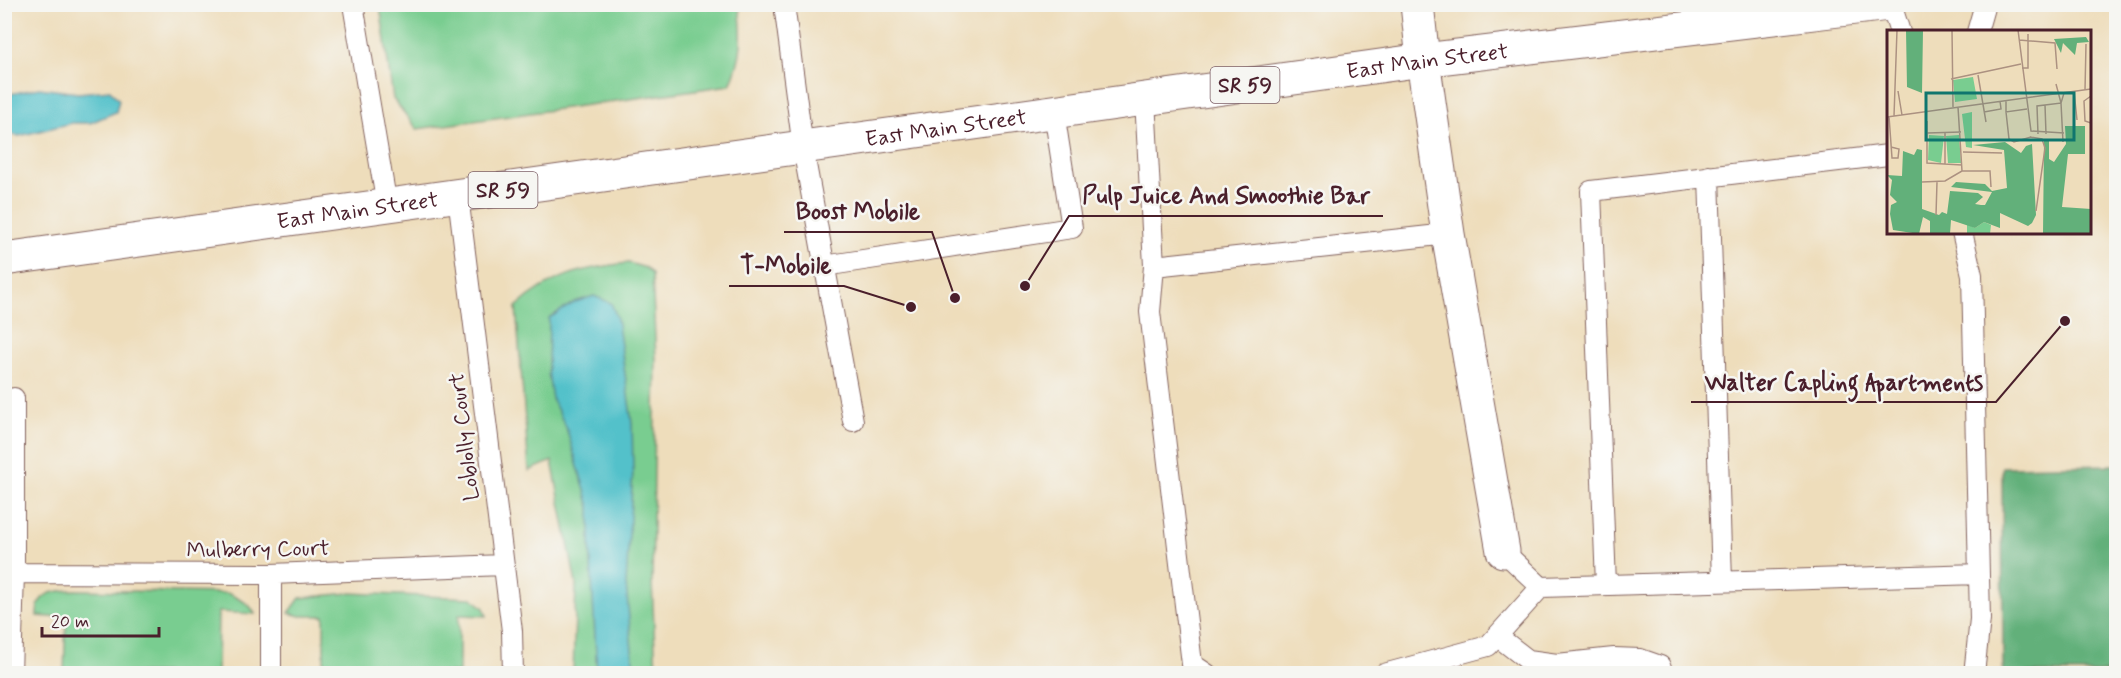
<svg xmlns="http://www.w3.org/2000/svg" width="2121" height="678" viewBox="0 0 2121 678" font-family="Mynerve,sans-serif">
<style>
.green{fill:#79cd90;stroke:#62765e;stroke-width:1.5}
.forest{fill:#62b07a;stroke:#566852;stroke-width:1.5}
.water{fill:#53c1ca;stroke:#4e707a;stroke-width:1.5}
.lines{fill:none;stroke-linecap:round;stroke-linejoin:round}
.lane-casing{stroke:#83625d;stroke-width:22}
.street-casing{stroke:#83625d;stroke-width:35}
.secondary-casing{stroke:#83625d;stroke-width:35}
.primary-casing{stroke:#83625d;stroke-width:35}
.lane{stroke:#fff;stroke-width:20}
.street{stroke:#fff;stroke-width:33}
.secondary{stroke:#fff;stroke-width:33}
.primary{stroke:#fff;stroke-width:33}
.labels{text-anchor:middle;stroke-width:5;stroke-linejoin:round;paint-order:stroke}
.shield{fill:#f6f6f2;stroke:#7e6067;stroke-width:1.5}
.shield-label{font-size:21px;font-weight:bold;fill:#4a1f2b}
.street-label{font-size:22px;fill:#4a1f2b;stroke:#f6f6f2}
.inset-road{fill:none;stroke:#ac9181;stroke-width:1.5}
.view{fill:#0f766e;fill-opacity:0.15;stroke:#0f766e;stroke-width:3}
.inset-edge{fill:none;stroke:#4a1f2b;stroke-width:3}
.leader{fill:none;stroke:#4a1f2b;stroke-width:2}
.callout-dot{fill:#4a1f2b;stroke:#f6f6f2;stroke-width:2}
.callout-label{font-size:24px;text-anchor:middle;font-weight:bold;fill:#4a1f2b;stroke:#f6f6f2;stroke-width:5;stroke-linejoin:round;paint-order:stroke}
</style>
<rect width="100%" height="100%" fill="#f6f6f2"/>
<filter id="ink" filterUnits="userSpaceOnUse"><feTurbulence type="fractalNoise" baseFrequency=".0167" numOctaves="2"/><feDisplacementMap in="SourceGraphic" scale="12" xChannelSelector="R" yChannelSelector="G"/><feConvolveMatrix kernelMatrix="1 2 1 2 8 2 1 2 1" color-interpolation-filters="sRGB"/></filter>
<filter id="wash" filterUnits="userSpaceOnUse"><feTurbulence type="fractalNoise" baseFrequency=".008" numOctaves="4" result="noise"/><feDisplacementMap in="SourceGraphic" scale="24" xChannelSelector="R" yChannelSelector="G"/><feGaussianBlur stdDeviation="1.35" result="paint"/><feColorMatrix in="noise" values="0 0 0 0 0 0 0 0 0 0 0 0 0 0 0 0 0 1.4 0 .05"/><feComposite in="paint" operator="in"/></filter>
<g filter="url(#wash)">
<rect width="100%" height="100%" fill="#edb"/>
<path class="green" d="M 380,5 L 739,5 C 743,36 743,56 730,85 L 417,129 L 393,99 Z
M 629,263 L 646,268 L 652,274 L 656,359 L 652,582 L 656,673 L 573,673 L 576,584 L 552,461 L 529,471 L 516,307 C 551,275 583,268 629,263 Z
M 75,590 L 227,593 C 238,598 250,603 255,614 L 218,612 L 217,673 L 64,673 L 66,618 L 37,616 C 36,591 55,591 75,590 Z
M 349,593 L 472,598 L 484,608 L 487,616 L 459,615 L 459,673 L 324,673 L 324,616 L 300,616 L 289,613 L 300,598 Z"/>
<path class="forest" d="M 2116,465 L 2116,673 L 2003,673 L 2002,467 Z"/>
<path class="water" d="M 39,88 L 78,93 L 110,90 L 119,100 L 116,112 L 90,123 L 72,123 L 19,136 L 5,133 L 5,95 Z
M 594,296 L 611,303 L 617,318 L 632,423 L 633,470 L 626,584 L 634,673 L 597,673 L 590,544 L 590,507 L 566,427 L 552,399 L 548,372 L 549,318 L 575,302 Z"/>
</g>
<g filter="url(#ink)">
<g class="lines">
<g class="lane-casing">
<path id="lane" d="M 353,4 L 387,206
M 784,4 L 803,148 L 853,421
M 1891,4 L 1900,32
M 1977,32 L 1985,4
M 1145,99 L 1154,266 L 1448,234
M 1709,176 L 1722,581
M 458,196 L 512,631 L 513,674
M 1962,232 L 1972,275 L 1980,619 L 1974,674
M 824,266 L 1072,228 L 1054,112
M 1154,266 L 1150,312 L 1192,664 L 1207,674
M 1503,551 L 1541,587 L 1979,574
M 14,573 L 271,574 L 503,565
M 1606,585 L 1591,191 L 1888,155
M 1497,636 L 1528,660 L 1557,664 L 1614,658 L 1640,659 L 1660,666 L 1663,674
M 11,674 L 14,573 L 14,398
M 271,674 L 271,574
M 1384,674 L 1488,646 L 1541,587"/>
</g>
<g class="street-casing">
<path id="street" d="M 1423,60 L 1448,234 L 1503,551"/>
</g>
<g class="secondary-casing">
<path id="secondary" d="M 1417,4 L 1423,60"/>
</g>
<g class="primary-casing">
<g id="primary">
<path id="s1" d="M 4,259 L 1423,60 L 1889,4"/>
</g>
</g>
<use href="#lane" class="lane"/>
<use href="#street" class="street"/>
<use href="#secondary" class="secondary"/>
<use href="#primary" class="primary"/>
</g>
</g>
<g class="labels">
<g class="shield">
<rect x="1210.5" y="67" width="69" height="36" rx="4.5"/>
<rect x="468.5" y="172" width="69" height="36" rx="4.5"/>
</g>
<g class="shield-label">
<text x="1245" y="92">SR 59</text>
<text x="503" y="197">SR 59</text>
</g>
<g class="street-label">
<text dy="8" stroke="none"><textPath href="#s1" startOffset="1437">East Main Street</textPath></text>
<text dy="8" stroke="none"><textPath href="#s1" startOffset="951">East Main Street</textPath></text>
<text dy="8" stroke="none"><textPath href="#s1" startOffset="357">East Main Street</textPath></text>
<text transform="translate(463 437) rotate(-97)" y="8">Loblolly Court</text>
<text transform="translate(258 548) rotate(-1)" y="8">Mulberry Court</text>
</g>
</g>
<g transform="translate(1887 30)">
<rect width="204" height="204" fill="#edb"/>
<path d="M 86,47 L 90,69 L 68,72 L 66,50 ZM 85,82 L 85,118 L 79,117 L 75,84 ZM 42,105 L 57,106 L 54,133 L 41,130 ZM 72,105 L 74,133 L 61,133 L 59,106 ZM 97,192 L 104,195 L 103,204 L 80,204 L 80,194 L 88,198 Z" fill="#79cd90"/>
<path d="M 19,0 L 36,0 L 35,63 L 20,57 ZM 199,7 L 202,12 L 190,13 L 188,25 L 176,13 L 174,23 L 167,9 ZM 178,96 L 198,96 L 198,124 L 181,124 L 175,177 L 204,179 L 204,204 L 156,204 L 157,111 L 162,110 L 162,129 L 167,132 L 179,114 ZM 118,112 L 134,123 L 139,116 L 145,114 L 149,185 L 145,193 L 141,196 L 113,183 L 113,198 L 97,192 L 88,198 L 64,190 L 63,204 L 43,204 L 43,191 L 36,187 L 32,204 L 6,200 L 3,184 L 4,175 L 10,172 L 3,165 L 5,150 L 0,145 L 15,146 L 16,121 L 27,125 L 30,119 L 35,120 L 35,179 L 52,185 L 55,182 L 60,184 L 63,161 L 91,163 L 96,167 L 88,174 L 94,175 L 98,175 L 105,162 L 64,157 L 69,152 L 98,154 L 105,161 L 120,158 L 117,120 L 86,115 Z" fill="#62b07a"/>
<path class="inset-road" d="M 65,0 L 66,77M 131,0 L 144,101 L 177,103M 132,10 L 168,13 L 170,39M 135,38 L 141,38 L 141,4M 91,45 L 99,92M 64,49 L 134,34M 169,54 L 174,73 L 177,63M 198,60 L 199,14M 11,61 L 15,85M 187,61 L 190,90M 204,66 L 197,71 L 198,91 L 204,93M 119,71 L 119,82 L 140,79M 158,75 L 159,104M 97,82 L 114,79 L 113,71M 119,82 L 122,109 L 127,112 L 144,107M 2,86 L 5,128 L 11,128 L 12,119 L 4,117M 7,86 L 10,0M 0,87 L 204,59M 40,91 L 40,133 L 75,135M 40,103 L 74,102M 151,104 L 150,76 L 174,73 L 176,112M 143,107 L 155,109 L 158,118 L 149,181M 76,122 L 115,123M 58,134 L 58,103M 75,141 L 103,141 L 104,157M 35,152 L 58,151 L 75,141 L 71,77M 49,185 L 50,152"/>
<path class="view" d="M 39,63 L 187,63 L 187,110 L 39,110 Z"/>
<rect width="204" height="204" class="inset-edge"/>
</g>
<path class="leader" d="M1025 286L1069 216H1383M955 298L932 232H784M911 307L844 286H729M2065 321L1996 402H1691"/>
<g class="callout-dot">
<circle cx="1025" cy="286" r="6"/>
<circle cx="955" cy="298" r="6"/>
<circle cx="911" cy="307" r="6"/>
<circle cx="2065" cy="321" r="6"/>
</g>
<g class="callout-label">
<text x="1226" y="203">Pulp Juice And Smoothie Bar</text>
<text x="858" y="219">Boost Mobile</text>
<text x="786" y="273">T-Mobile</text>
<text x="1844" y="390">Walter Capling Apartments</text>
</g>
<rect width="2121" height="678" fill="none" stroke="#f6f6f2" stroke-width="24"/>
<path d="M42 627v9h117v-9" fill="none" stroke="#4a1f2b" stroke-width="3"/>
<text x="51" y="627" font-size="18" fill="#4a1f2b" stroke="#f6f6f2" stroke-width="4.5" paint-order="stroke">20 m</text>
</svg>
